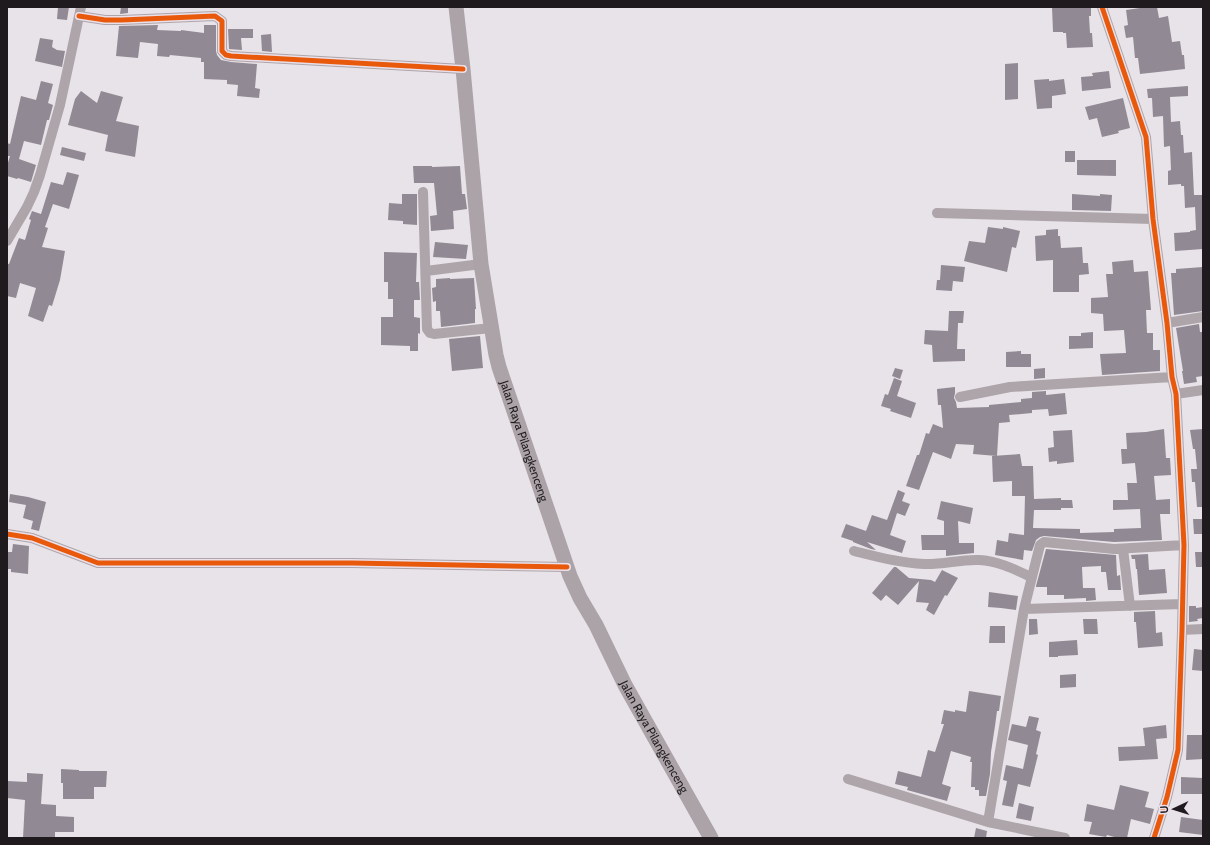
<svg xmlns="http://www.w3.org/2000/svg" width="1210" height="845" viewBox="0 0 1210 845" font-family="Cabin,sans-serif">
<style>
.building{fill:#918994}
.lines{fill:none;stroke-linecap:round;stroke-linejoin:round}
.minor{stroke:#ada5a9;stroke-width:10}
.secondary{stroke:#aca3a8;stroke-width:15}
.cycleway-casing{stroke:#ebe0e9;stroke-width:8}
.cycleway{stroke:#e8590c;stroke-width:5}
.labels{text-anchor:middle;stroke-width:4;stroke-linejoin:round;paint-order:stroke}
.street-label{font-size:12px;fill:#1e1a1d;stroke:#ebe0e9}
</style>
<rect width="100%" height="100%" fill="#e8e3e8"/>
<path class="building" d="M 58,7 L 69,7 L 67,20 L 57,19 Z
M 121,7 L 128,7 L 128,13 L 120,14 Z
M 1052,7 L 1091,7 L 1091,16 L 1089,16 L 1090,33 L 1092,33 L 1093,47 L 1067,48 L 1066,33 L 1063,33 L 1063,32 L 1053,32 Z
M 1147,7 L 1157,7 L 1159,18 L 1168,16 L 1172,42 L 1180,41 L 1182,55 L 1184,55 L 1185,69 L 1140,74 L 1138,58 L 1135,58 L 1133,37 L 1126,38 L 1124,26 L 1128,25 L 1126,10 Z
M 158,25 L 157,30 L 181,31 L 181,30 L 204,33 L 204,25 L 216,25 L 216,51 L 217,55 L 221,60 L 231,62 L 257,64 L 255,88 L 260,89 L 259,98 L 237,96 L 238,85 L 227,84 L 227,80 L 204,79 L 204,62 L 201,62 L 201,58 L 170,55 L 169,57 L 157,56 L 158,44 L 140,42 L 138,58 L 116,56 L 119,26 Z
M 228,29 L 253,29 L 253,38 L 241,38 L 242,50 L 229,49 Z
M 271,34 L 272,52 L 262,51 L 261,35 Z
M 40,38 L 53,40 L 52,47 L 57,50 L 65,51 L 62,67 L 35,61 Z
M 1018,63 L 1018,99 L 1005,100 L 1005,64 Z
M 1109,71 L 1111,88 L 1082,91 L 1081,77 L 1093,76 L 1092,73 Z
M 1049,79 L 1049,81 L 1064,79 L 1066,94 L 1052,96 L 1052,108 L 1037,109 L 1034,80 Z
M 41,81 L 53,84 L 48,103 L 53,105 L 49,120 L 47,120 L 41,145 L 24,141 L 19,159 L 36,165 L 31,182 L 18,178 L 17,179 L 7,176 L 7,166 L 10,156 L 7,156 L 7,143 L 10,144 L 21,96 L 36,100 Z
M 1188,86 L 1188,96 L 1170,97 L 1171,122 L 1180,121 L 1181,135 L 1183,135 L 1184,153 L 1192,152 L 1194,195 L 1203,195 L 1203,249 L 1175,251 L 1174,233 L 1190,232 L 1190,231 L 1196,230 L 1195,207 L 1185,208 L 1184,186 L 1181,186 L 1181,184 L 1168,185 L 1168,171 L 1171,170 L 1170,146 L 1164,147 L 1163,116 L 1153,117 L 1152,98 L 1148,98 L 1147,89 Z
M 81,91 L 97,103 L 101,91 L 123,97 L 116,121 L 139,126 L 135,157 L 105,151 L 108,135 L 68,125 L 75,99 Z
M 1123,98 L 1130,128 L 1118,131 L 1119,133 L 1102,137 L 1097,118 L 1089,120 L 1085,107 Z
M 62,147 L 86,153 L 84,161 L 60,155 Z
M 1065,151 L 1075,151 L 1075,162 L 1065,162 Z
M 1077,160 L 1116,160 L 1116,176 L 1077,175 Z
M 413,166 L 432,166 L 432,167 L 460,166 L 462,194 L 465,194 L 467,209 L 453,211 L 454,229 L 431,231 L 430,216 L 437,215 L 434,183 L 414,183 Z
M 67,172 L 79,175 L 69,209 L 53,204 L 45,227 L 48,228 L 42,247 L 65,251 L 60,280 L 52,306 L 49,305 L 43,322 L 28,316 L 36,288 L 20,283 L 16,298 L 7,296 L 7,264 L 9,264 L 19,238 L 25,240 L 31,220 L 29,219 L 32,211 L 41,214 L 51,182 L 63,185 Z
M 402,194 L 417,194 L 417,225 L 403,224 L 403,221 L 388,220 L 389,203 L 402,204 Z
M 1072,194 L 1100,196 L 1100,194 L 1112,195 L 1111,211 L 1072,210 Z
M 988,227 L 1003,229 L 1003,227 L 1020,231 L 1016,248 L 1012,247 L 1007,272 L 964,261 L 969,241 L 985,243 Z
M 1058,229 L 1058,236 L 1060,236 L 1061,248 L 1082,247 L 1083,263 L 1088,263 L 1089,274 L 1079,275 L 1079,292 L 1053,292 L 1053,260 L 1036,261 L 1035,236 L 1046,235 L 1046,230 Z
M 435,242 L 468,245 L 466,259 L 433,257 Z
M 384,252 L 417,253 L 416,282 L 419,282 L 420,300 L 414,300 L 414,317 L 420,318 L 420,334 L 418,333 L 418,351 L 410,351 L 410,346 L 381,345 L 381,317 L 393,317 L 393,299 L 388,299 L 388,282 L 384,282 Z
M 1133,260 L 1134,272 L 1148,271 L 1151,310 L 1146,310 L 1147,333 L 1153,333 L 1153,350 L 1160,350 L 1160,371 L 1102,375 L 1100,354 L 1126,353 L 1124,330 L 1104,331 L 1103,314 L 1091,313 L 1091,298 L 1108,297 L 1106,274 L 1113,274 L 1112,262 Z
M 941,265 L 965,267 L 963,282 L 953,281 L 952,291 L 936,290 L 937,280 L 940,280 Z
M 1203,267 L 1203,311 L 1174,315 L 1171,273 L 1176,273 L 1176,269 Z
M 450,278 L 450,279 L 474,278 L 476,309 L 475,309 L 475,323 L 441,327 L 440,311 L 436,311 L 436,301 L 433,302 L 432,288 L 436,287 L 436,279 Z
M 949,311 L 964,311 L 963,323 L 958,323 L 957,349 L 965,349 L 965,361 L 933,362 L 932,345 L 924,344 L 925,330 L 948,331 Z
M 1199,324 L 1200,332 L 1203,332 L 1203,376 L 1196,377 L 1197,382 L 1184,384 L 1182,371 L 1183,371 L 1176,328 Z
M 1093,332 L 1093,348 L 1069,349 L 1069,336 L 1081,336 L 1081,333 Z
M 480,336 L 483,368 L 452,371 L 449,339 Z
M 1021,351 L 1021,354 L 1031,354 L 1031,367 L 1006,367 L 1006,352 Z
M 895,368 L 903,370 L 900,379 L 892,376 Z
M 1045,368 L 1045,378 L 1034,379 L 1034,369 Z
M 894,378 L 902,381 L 897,396 L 916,403 L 911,418 L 890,411 L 891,409 L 881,406 L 885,394 L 888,395 Z
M 955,387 L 955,393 L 954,398 L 956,402 L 957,408 L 989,407 L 989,405 L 1021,402 L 1021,399 L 1032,398 L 1032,392 L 1046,391 L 1046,395 L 1065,393 L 1067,414 L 1049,416 L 1048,409 L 1032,410 L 1032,413 L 1009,415 L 1010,422 L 999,423 L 997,456 L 973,454 L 974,445 L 956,444 L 951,459 L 933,452 L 919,490 L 906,486 L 917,455 L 919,455 L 926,433 L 929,434 L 933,424 L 943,428 L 941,405 L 938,405 L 937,389 Z
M 1164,429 L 1166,458 L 1170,458 L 1171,475 L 1154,476 L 1156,500 L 1170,499 L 1170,514 L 1160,514 L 1162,540 L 1114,542 L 1044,536 L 1040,537 L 1036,540 L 1032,551 L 1024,550 L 1023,560 L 995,555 L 997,540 L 1008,542 L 1009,533 L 1024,535 L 1025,496 L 1012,496 L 1012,481 L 993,482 L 992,456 L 1020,454 L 1022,466 L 1033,466 L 1034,499 L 1061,498 L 1061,500 L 1072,500 L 1073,508 L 1061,508 L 1061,510 L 1034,510 L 1033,528 L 1080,529 L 1080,533 L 1114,532 L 1114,529 L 1141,528 L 1140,509 L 1113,510 L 1113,500 L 1128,500 L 1127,483 L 1137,483 L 1135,463 L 1122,464 L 1121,449 L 1127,449 L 1126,433 L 1146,432 Z
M 1203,429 L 1203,507 L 1197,507 L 1195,482 L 1192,482 L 1191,469 L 1197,469 L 1195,449 L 1193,449 L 1190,430 Z
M 1072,430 L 1074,462 L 1057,464 L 1057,461 L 1049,462 L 1048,448 L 1054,447 L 1053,431 Z
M 898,490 L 905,493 L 902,501 L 910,504 L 905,516 L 897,513 L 890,535 L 906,541 L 902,553 L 867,542 L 876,550 L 871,549 L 853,542 L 853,541 L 841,537 L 846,524 L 866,531 L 872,515 L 887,520 Z
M 10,494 L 28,497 L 46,502 L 39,531 L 31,529 L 33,521 L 23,518 L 26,505 L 9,502 Z
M 941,501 L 973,508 L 970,524 L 958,521 L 959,543 L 974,543 L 974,553 L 946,556 L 946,550 L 922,550 L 921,535 L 944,535 L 944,521 L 937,519 Z
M 1193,519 L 1203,519 L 1203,534 L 1194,534 Z
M 13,544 L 29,546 L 28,574 L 11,572 L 11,569 L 7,569 L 7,552 L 12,552 Z
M 1046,549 L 1116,555 L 1117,576 L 1120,575 L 1121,590 L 1108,590 L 1106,572 L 1101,572 L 1101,566 L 1082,567 L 1083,588 L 1095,588 L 1096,600 L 1086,601 L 1086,598 L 1064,599 L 1064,595 L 1047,595 L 1047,587 L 1036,587 L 1036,586 Z
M 1195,552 L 1203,552 L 1203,567 L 1196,567 Z
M 1148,554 L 1149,570 L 1165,569 L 1167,593 L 1139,595 L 1137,569 L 1136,569 L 1135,559 L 1132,559 L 1131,555 Z
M 894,567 L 896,567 L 909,578 L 931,580 L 935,582 L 942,570 L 958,578 L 947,596 L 945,595 L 934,615 L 926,610 L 929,603 L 916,602 L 919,581 L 898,605 L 886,595 L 881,601 L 872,593 Z
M 989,592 L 1018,596 L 1016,610 L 1001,608 L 988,607 Z
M 1189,606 L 1196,606 L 1196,608 L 1203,607 L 1203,618 L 1197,619 L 1198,621 L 1189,622 Z
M 1155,611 L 1156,633 L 1162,632 L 1163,646 L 1138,648 L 1136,622 L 1134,622 L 1134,612 Z
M 1029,619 L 1037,619 L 1038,634 L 1029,635 Z
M 1083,619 L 1097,619 L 1098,634 L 1084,634 Z
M 990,626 L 1005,626 L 1005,643 L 989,643 Z
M 1077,640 L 1078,655 L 1058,656 L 1058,657 L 1049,657 L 1049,642 Z
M 1194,649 L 1203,650 L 1203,671 L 1192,670 Z
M 1076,674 L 1076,687 L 1060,688 L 1060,675 Z
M 969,691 L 1001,696 L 999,711 L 997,711 L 995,726 L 991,752 L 990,774 L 986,796 L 979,796 L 979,790 L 975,790 L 975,787 L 971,787 L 972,762 L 970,762 L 971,757 L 951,751 L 942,784 L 951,787 L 947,801 L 907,790 L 908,787 L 895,784 L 898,771 L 921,777 L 928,750 L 935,752 L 944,724 L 941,724 L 944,710 L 955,712 L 955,710 L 966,712 Z
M 1029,716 L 1039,718 L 1036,730 L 1041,732 L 1036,754 L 1038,755 L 1030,787 L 1018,784 L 1013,807 L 1002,805 L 1007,781 L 1003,780 L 1006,765 L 1023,769 L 1028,745 L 1008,740 L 1012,724 L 1026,727 Z
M 1166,725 L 1167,738 L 1156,739 L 1158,759 L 1119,761 L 1118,747 L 1145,746 L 1143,728 Z
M 1187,735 L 1203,735 L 1203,759 L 1186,760 Z
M 61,769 L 79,770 L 79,771 L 107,771 L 106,787 L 94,787 L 94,799 L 63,799 L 63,783 L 61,783 Z
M 27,773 L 43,774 L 41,804 L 56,805 L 56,816 L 74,817 L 74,832 L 55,832 L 55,838 L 23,838 L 25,800 L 7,798 L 7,781 L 27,782 Z
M 1181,777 L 1203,778 L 1203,794 L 1181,794 Z
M 1120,785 L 1149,792 L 1145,807 L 1154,809 L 1150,824 L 1131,819 L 1127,838 L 1118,838 L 1107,835 L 1106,837 L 1089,834 L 1092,822 L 1084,821 L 1087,804 L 1114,810 Z
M 1019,803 L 1034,807 L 1031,821 L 1016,818 Z
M 1181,817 L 1203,820 L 1203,835 L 1179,832 Z
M 976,828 L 987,831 L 986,838 L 974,838 Z"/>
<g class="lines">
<path class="minor" d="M 1102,7 L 1146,137 L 1153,219 L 1167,323 L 1172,377 L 1176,394 L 1184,545 L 1182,630 L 1178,750 L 1167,797 L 1154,838
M 79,16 L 105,20 L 122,20 L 215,16 L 222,21 L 222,51 L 226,55 L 231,56 L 463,69
M 423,192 L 427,329 L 430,333 L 434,334 L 491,328
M 937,213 L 1153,219
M 7,241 L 27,207 L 34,192 L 40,175 L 60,105 L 81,7
M 426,271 L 481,264
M 1167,323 L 1203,317
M 1176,394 L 1203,390
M 960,397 L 1010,387 L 1172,377
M 7,534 L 32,538 L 98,563 L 352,563 L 567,567
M 1123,549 L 1130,606
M 854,551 C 878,557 900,563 924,564 C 942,565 961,559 979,560 C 998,561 1014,569 1031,577
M 1182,604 L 1024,609 L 1040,545 L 1044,542 L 1114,549 L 1184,545
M 1024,609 L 988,822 L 1065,838
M 1182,630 L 1203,629
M 848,779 L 988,822"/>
<path class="secondary" id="s1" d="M 456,7 L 463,69 L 481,264 L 496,355 L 499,367 L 570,576 L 580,598 L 596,625 L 625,685 L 711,838"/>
<g class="cycleway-casing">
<path id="cycleway" d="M 1102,7 L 1146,137 L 1153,219 L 1167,323 L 1172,377 L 1176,394 L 1184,545 L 1182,630 L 1178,750 L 1167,797 L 1154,838
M 79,16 L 105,20 L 122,20 L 215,16 L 222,21 L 222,51 L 226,55 L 231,56 L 463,69
M 7,534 L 32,538 L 98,563 L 352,563 L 567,567"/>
</g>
<use href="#cycleway" class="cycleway"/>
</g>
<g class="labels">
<g class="street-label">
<text dy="4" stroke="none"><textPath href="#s1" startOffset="441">Jalan Raya Pilangkenceng</textPath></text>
<text dy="4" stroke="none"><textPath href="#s1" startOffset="765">Jalan Raya Pilangkenceng</textPath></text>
</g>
</g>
<rect width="1210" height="845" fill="none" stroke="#1e1a1d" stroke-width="16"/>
<g transform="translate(1174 809) rotate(266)" stroke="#ebe0e9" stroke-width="3" paint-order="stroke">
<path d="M0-3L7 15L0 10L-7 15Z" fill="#1e1a1d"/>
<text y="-6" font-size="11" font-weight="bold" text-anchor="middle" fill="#1e1a1d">U</text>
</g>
</svg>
